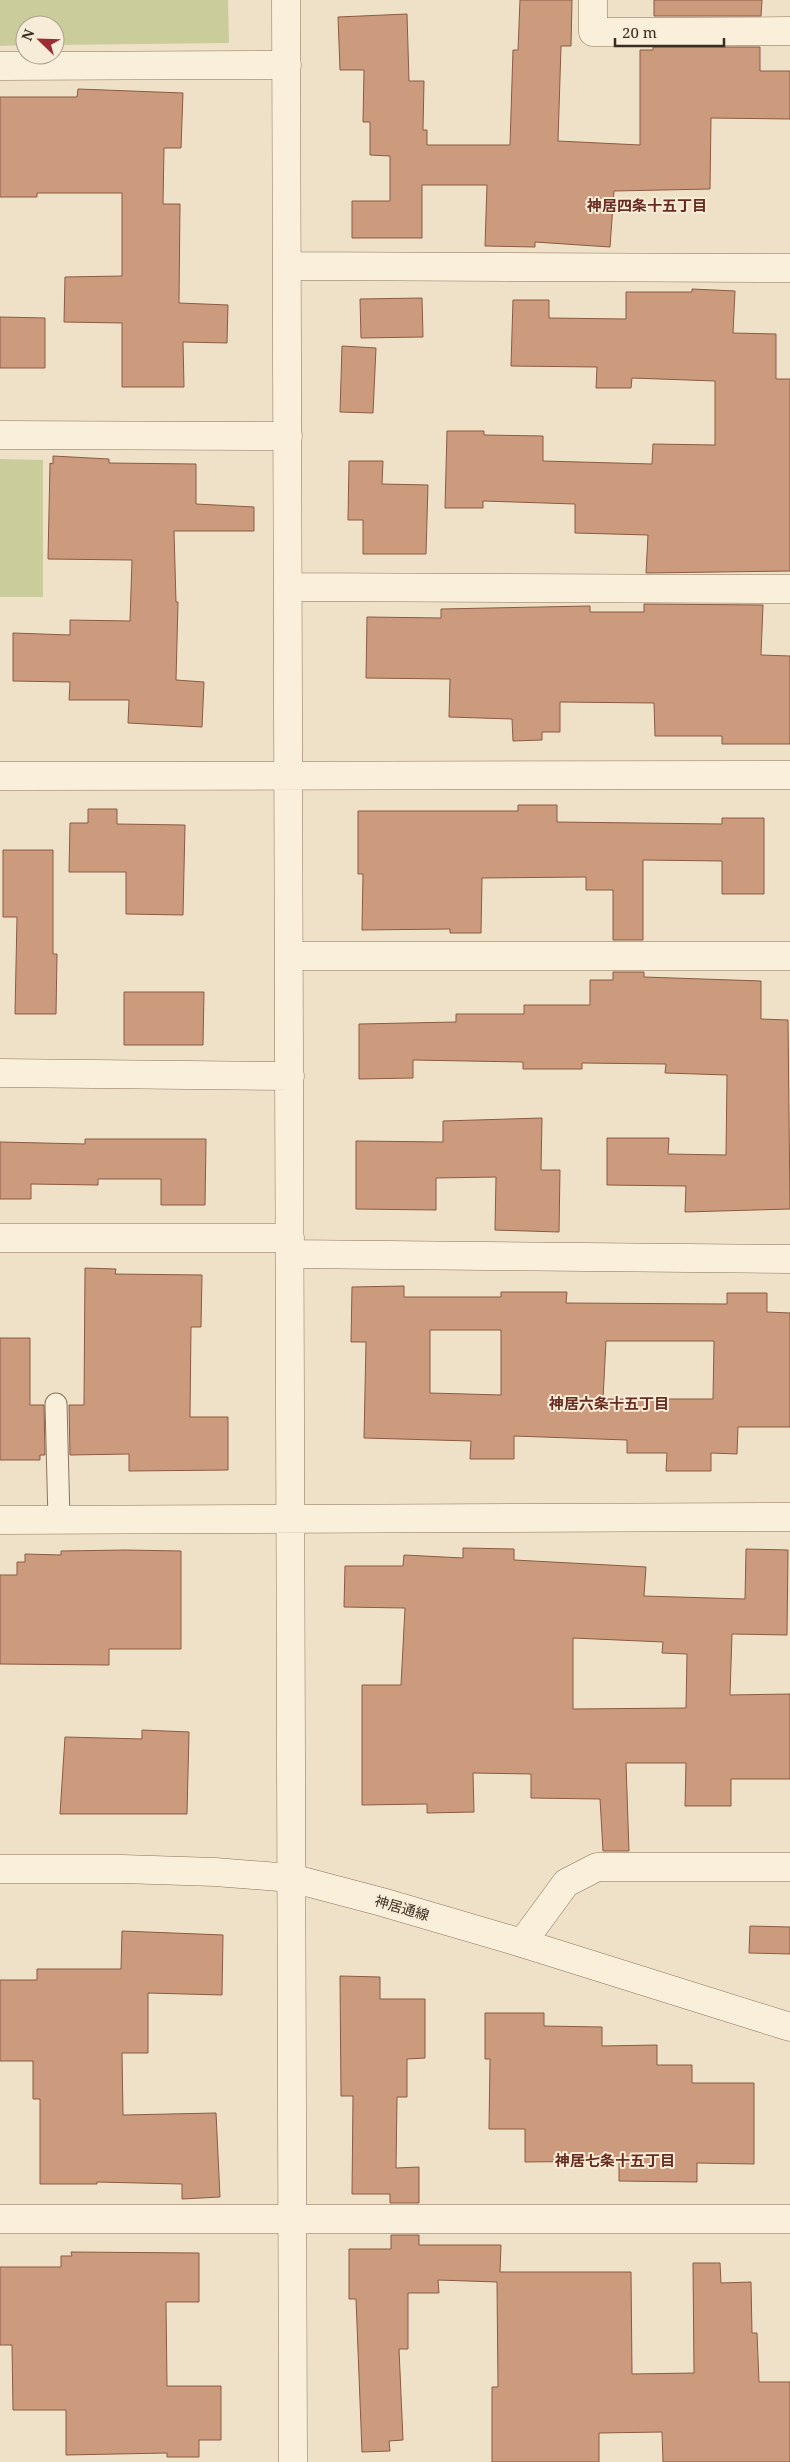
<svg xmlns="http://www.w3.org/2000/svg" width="790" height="2462" viewBox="0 0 790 2462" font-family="'Noto Serif','Noto Sans JP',serif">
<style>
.green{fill:#cacd9b}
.building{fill:#cc9b7e;stroke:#8a5b42;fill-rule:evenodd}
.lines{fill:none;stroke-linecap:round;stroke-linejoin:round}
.service-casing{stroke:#8b735d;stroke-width:23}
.minor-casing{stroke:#8b735d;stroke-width:29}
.tertiary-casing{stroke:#8b735d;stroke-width:29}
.service{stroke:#f9efdb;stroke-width:21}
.minor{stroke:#f9efdb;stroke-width:28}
.tertiary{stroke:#f9efdb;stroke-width:28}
.labels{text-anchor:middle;stroke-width:4;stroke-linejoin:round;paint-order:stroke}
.street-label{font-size:14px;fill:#3b2c20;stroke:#f6ecd7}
.neighbourhood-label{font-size:15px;font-weight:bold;fill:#682b20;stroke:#f6ecd7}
</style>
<rect width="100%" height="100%" fill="#efe1c8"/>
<path class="green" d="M 0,0 L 228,0 L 229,43 L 55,45 L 55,25 L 25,25 L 25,45 L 0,46 Z
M 0,459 L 43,460 L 43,597 L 0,597 Z"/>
<path class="building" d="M 520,0 L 572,0 L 571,46 L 561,46 L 558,141 L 640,145 L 640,50 L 653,50 L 653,47 L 760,47 L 760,71 L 790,71 L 790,119 L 711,118 L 710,189 L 614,191 L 610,247 L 535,242 L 535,247 L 485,246 L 487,185 L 422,185 L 422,238 L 352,238 L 352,201 L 390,201 L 390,156 L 370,155 L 370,122 L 363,122 L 364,70 L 340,70 L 338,17 L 407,14 L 409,81 L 424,81 L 423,130 L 427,130 L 427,145 L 510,145 L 513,50 L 518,50 Z
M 654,0 L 762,0 L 761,16 L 654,16 Z
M 78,89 L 183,93 L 181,148 L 164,148 L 163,204 L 180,204 L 179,303 L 228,305 L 227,343 L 183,342 L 184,387 L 122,387 L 122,323 L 64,322 L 65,277 L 122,276 L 122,193 L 37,193 L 37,197 L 0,197 L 0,97 L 77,97 Z
M 692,289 L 735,291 L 733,333 L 776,334 L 776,379 L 790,379 L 790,571 L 646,573 L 648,535 L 575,533 L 575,504 L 483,501 L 483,508 L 445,508 L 447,431 L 484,431 L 484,435 L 543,436 L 543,461 L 652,464 L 653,444 L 715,445 L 715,381 L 632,378 L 631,388 L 596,388 L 597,367 L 511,366 L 513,300 L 549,300 L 549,318 L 626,319 L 626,292 L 692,292 Z
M 422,298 L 423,337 L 361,338 L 360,299 Z
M 0,317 L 45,318 L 45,368 L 0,368 Z
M 342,346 L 376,348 L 373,413 L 340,412 Z
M 53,456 L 109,459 L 109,463 L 196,464 L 196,504 L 254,507 L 254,531 L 174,531 L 176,602 L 178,602 L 176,680 L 204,682 L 202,727 L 128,723 L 129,700 L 69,700 L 70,682 L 13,681 L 13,633 L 70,635 L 70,620 L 130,621 L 132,560 L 48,559 L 50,463 L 53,464 Z
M 349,461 L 383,461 L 382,484 L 428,485 L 426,554 L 363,554 L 363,520 L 348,520 Z
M 644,604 L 763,605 L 761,655 L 790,656 L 790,744 L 722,744 L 722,736 L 655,736 L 654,703 L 560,702 L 560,732 L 542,732 L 542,740 L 513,741 L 512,719 L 449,717 L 450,679 L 366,678 L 367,617 L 441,618 L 441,609 L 590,606 L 590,612 L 644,612 Z
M 518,805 L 557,805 L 557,822 L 722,824 L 722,818 L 764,818 L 764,894 L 722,894 L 722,861 L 643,860 L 643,940 L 613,940 L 613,890 L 586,890 L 586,877 L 482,878 L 481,933 L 450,933 L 450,929 L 362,930 L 363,874 L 358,874 L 358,811 L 518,811 Z
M 88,809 L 117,809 L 117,824 L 185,825 L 183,915 L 126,914 L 126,872 L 69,872 L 70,823 L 88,823 Z
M 3,850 L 53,850 L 53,954 L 57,954 L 56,1014 L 15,1014 L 17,917 L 3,917 Z
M 613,972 L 644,972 L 644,977 L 761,981 L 761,1019 L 788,1020 L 790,1209 L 685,1212 L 686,1186 L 607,1185 L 607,1138 L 669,1138 L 668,1154 L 726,1155 L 727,1075 L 665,1073 L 666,1064 L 582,1063 L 582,1069 L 523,1069 L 523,1062 L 413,1060 L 413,1078 L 359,1079 L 359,1024 L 456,1022 L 456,1014 L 524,1014 L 524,1005 L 590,1005 L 590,980 L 613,980 Z
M 124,992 L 204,992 L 203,1045 L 124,1045 Z
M 542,1118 L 541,1170 L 560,1170 L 559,1232 L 495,1230 L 496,1177 L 436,1178 L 436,1210 L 356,1209 L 356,1141 L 443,1142 L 443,1121 Z
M 85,1139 L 206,1139 L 205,1205 L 161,1205 L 161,1179 L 98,1179 L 98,1185 L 31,1184 L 31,1199 L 0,1199 L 0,1142 L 85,1144 Z
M 85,1268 L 116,1269 L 115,1274 L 202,1275 L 201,1327 L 191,1327 L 190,1417 L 228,1417 L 228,1470 L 129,1471 L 129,1454 L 70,1455 L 69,1405 L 84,1405 Z
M 404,1286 L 404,1297 L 501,1297 L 501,1292 L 567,1292 L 566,1303 L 727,1304 L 727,1293 L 767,1293 L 767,1312 L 790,1313 L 790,1427 L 738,1427 L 737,1454 L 711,1453 L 711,1471 L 666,1471 L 667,1453 L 627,1453 L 627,1440 L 514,1436 L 514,1459 L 470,1459 L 471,1441 L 364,1438 L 366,1342 L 351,1342 L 352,1287 ZM 430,1330 L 501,1330 L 501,1395 L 430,1393 ZM 606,1341 L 714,1341 L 713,1399 L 603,1399 Z
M 0,1338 L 30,1338 L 30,1405 L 44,1405 L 45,1455 L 40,1455 L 40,1460 L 0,1460 Z
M 463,1548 L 514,1549 L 514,1560 L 646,1567 L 644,1596 L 745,1599 L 746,1549 L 788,1550 L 787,1635 L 732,1634 L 730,1695 L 790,1694 L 790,1779 L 731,1779 L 731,1806 L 685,1806 L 686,1763 L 626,1763 L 629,1851 L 603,1851 L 600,1799 L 531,1798 L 531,1774 L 473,1773 L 474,1812 L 427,1813 L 427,1804 L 362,1805 L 362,1685 L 401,1685 L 405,1608 L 344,1607 L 345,1566 L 403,1566 L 404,1555 L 463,1558 ZM 573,1638 L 663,1642 L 662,1653 L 687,1654 L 686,1708 L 573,1709 Z
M 125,1550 L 181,1551 L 181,1649 L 109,1649 L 109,1665 L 0,1664 L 0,1575 L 17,1575 L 17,1562 L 25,1562 L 25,1554 L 61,1555 L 61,1551 Z
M 142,1730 L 189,1732 L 187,1814 L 60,1814 L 65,1737 L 142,1739 Z
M 750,1926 L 790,1927 L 790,1954 L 749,1953 Z
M 122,1931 L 223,1935 L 222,1995 L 148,1993 L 148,2053 L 122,2053 L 123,2115 L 216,2113 L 220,2197 L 182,2199 L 182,2184 L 97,2182 L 97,2184 L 40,2184 L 40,2099 L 33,2099 L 33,2061 L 0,2061 L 0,1980 L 37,1980 L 37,1969 L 121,1969 Z
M 340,1976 L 380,1977 L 380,1999 L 425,1999 L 425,2058 L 407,2059 L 407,2097 L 397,2097 L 396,2168 L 419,2167 L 419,2203 L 390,2203 L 390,2194 L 352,2194 L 353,2096 L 341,2096 Z
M 485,2013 L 544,2013 L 544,2026 L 602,2027 L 602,2046 L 657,2045 L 657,2065 L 692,2065 L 692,2083 L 754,2083 L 754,2164 L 697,2163 L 697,2182 L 619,2181 L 619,2161 L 525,2162 L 525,2129 L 489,2129 L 490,2059 L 485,2059 Z
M 391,2235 L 419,2235 L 419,2245 L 501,2245 L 500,2272 L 631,2272 L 632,2374 L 694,2373 L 693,2263 L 720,2263 L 721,2283 L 751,2282 L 752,2333 L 757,2333 L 759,2382 L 790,2382 L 790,2462 L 663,2462 L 662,2432 L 599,2433 L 599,2462 L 492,2462 L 492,2387 L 498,2387 L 497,2282 L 438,2280 L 439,2293 L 408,2293 L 408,2349 L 399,2349 L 403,2440 L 389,2441 L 390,2451 L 362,2452 L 356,2299 L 349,2299 L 349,2249 L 391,2249 Z
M 71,2252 L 199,2253 L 199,2302 L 166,2302 L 167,2386 L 221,2386 L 221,2440 L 199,2440 L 199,2457 L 167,2457 L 167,2453 L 66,2455 L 66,2410 L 13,2410 L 12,2345 L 0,2345 L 0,2267 L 61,2267 L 61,2256 L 72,2256 Z"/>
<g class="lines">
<g class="service-casing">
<path id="service" d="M 56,1404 L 59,1520"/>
</g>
<g class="minor-casing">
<path id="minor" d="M 286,0 L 293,2462
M 593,0 L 593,32 L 790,31
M 0,66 L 287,65
M 287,266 L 790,268
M 0,435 L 288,436
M 288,587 L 790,589
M 0,776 L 790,775
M 289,956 L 790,956
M 0,1073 L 290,1076
M 0,1238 L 290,1238
M 290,1254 L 790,1259
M 0,1520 L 790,1517
M 522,1943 L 566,1883 L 597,1867 L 790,1867
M 0,2219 L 790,2219"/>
</g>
<g class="tertiary-casing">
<path id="tertiary" d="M 0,1869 L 122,1869 L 215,1872 L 291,1878 L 382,1902 L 522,1943 L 790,2027"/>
</g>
<use href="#service" class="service"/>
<use href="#minor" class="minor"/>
<use href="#tertiary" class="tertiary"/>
</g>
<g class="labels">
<g class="street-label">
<text transform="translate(402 1908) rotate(16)" y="5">神居通線</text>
</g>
<g class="neighbourhood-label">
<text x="647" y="211">神居四条十五丁目</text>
<text x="609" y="1409">神居六条十五丁目</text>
<text x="615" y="2166">神居七条十五丁目</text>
</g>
</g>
<g transform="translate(40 40) rotate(293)"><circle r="24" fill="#f6ecd7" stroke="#ab9f8e"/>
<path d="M0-4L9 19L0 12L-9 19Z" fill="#9a2c33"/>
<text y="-8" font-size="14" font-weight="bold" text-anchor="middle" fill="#3b2c20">N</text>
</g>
<path d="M615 38v8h109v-8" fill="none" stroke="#3b2c20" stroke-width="2.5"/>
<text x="622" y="38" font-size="15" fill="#3b2c20" stroke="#f6ecd7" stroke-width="4" paint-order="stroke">20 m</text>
</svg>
